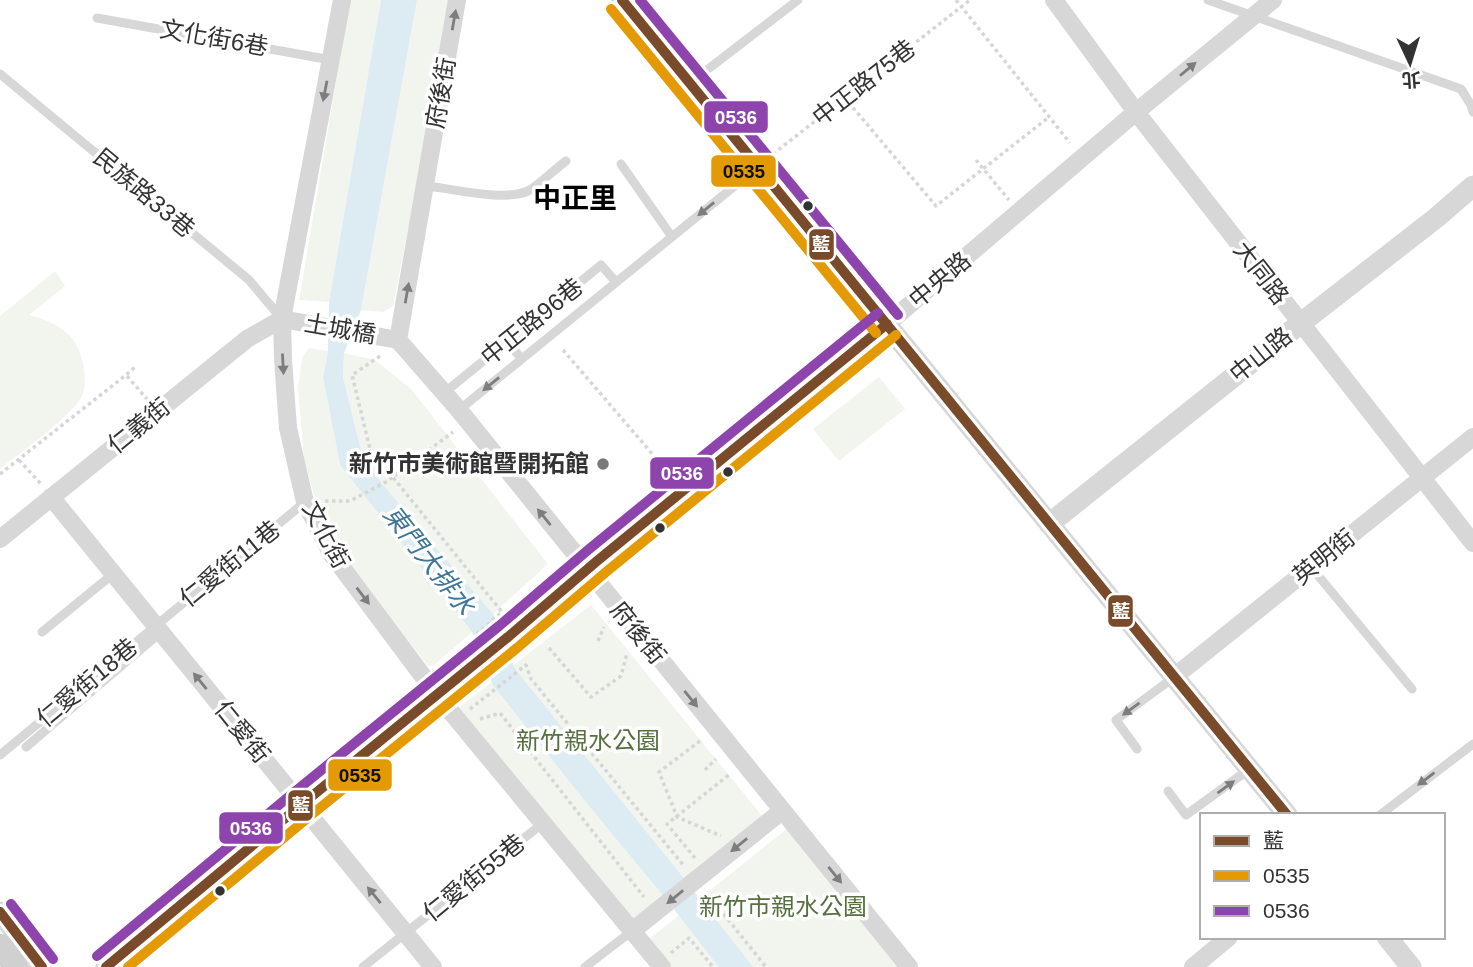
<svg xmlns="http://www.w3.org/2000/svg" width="1473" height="967" viewBox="0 0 1473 967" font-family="Arial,'Noto Sans TC',sans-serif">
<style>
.green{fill:#f1f5ed}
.water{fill:#ddebf3}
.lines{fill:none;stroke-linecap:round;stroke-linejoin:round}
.path{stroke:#d6d6d6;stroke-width:3.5;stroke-dasharray:3.5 3.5;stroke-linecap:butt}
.service{stroke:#d7d7d7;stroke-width:9}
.minor{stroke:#d7d7d7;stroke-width:18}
.tertiary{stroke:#d7d7d7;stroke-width:21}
.secondary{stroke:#d0d0d0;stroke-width:24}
.bus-1-casing{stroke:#fff;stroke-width:16}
.bus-2-casing{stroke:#fff;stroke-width:16}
.bus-3-casing{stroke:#fff;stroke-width:16}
.bus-1{stroke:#7a4b2a;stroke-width:10}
.bus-2{stroke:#e39a05;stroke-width:10}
.bus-3{stroke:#8e44ad;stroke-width:10}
.oneway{fill:#7d7d7d}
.bus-dot{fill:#333;stroke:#fff;stroke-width:2.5}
.poi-dot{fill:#7a7a7a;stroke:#fff;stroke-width:2.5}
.labels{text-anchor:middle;stroke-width:7;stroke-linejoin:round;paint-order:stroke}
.street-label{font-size:24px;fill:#333;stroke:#fff}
.poi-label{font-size:24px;font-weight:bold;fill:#333;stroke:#fff;text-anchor:end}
.park-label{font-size:24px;fill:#56703f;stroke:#fff}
.water-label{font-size:26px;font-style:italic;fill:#3f7597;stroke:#fff}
.quarter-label{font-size:28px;font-weight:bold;fill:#000;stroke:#fff}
.line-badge{stroke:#fff;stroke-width:2.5}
.badge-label{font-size:19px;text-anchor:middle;font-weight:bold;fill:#fff}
.pale-badge-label{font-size:19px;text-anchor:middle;font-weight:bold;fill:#111}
</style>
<rect width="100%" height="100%" fill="#fff"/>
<path class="green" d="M 350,0 L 381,0 L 329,302 L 299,300 Z
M 417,0 L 453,0 L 393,306 L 383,312 L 361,310 Z
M 55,271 L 65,286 L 29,315 C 52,321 74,331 81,356 C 84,367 87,382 83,393 C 77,413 18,454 0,469 L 0,316 Z
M 309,348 L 328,351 L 323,377 L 340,465 L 472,632 L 433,666 L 428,666 L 341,555 L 316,502 L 304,459 L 298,388 L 302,358 Z
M 344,353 L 375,360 L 411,389 L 548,564 L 493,614 L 384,486 L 363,458 L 343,377 Z
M 879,377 L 905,409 L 839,461 L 813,429 Z
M 591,605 L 762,816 L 630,929 L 452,713 Z
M 793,824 L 909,967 L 662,967 L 643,944 Z"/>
<path class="water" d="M 381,0 L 417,0 L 361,310 L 344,353 L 343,377 L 363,458 L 384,486 L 493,614 L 515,669 L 682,876 L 753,967 L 719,967 L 662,894 L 585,801 L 493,685 L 472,632 L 340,465 L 323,377 L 328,351 L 329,302 Z"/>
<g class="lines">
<path class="path" d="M 956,0 L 1070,143
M 844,97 L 936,206 L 1049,117
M 773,154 L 970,0
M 976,160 L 1009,200
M 563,350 L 667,471
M 380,356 L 352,375 L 370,449 L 502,612 L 477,634
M 127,376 L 147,399
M 19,460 L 41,484
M 0,474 L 126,375 L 135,367
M 325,501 L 350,501 L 386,482 L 453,432
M 598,641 L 604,627
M 549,648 L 591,697 L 621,676 L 627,653
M 470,709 L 526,665 L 531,679 L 684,866
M 480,719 L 500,713 L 644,897
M 700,741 L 659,772 L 677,817 L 721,836
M 705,770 L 716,759
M 695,858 L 667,824 L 730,774
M 706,892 L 766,967
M 671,953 L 689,938 L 713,967"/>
<path class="service" d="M 1208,0 L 1461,89 L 1471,105 L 1473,112
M 97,18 L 331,60
M 0,74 L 249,280 L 281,318
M 690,83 L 798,0
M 621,164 L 672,237
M 425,186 C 453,188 502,202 528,191 C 538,186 556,168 566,161
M 507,342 L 522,359
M 444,393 L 601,265 L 616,282
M 459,410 L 758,167
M 1311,567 L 1412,689
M 42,632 L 113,574
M 26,747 L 161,632
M 1137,749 L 1116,720 L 1173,678
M 0,755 L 305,502
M 1168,791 L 1186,815 L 1248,770
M 1380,815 L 1473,744
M 363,967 L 543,823
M 585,967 L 632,931"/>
<path class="minor" d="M 342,0 L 282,319 L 283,359 L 288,428 L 305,502 L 331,553 L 437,695 L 662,967
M 457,0 L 398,340 L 459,410 L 909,967
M 1054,0 L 1136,112 L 1473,543
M 887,324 L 1136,112 L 1273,0
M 51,497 L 433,967
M 0,539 L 247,339 L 282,319 L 398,340
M 1174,677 L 1473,437
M 632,931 L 782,811
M 1193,967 L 1229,937"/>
<path class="tertiary" d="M 622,0 C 845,271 1064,544 1287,815
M 1049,524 L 1301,323 L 1436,218 L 1473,186
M 0,912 L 42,967
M 1387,937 L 1411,967
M 106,967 L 301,805 L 508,637 L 597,561 L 887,324"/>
<path class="secondary" d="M 0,946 L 16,967"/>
<g class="bus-1-casing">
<path id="bus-1" d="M 622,0 L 1287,815
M 0,912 L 42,967
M 106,967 L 301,805 L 508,637 L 597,561 L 887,324"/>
</g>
<g class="bus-2-casing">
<path id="bus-2" d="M 611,9 L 876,333
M 128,967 L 310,816 L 517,648 L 606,572 L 896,335"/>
</g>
<g class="bus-3-casing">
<path id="bus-3" d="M 640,0 L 898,315
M 11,904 L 53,959
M 97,956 L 292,794 L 499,626 L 588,550 L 878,313"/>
</g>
<use href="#bus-1" class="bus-1"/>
<use href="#bus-2" class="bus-2"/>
<use href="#bus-3" class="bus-3"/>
</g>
<defs><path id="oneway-solid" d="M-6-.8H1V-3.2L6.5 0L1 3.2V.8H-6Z" transform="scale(1.75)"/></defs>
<g class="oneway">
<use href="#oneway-solid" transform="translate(454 20) rotate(-80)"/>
<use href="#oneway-solid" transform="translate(1188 69) rotate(-40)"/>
<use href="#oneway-solid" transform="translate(325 91) rotate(101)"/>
<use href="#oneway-solid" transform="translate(706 209) rotate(141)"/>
<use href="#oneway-solid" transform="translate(407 293) rotate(-80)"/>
<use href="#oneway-solid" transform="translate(283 364) rotate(87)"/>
<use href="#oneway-solid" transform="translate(491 384) rotate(141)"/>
<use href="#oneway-solid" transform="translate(544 517) rotate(-129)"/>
<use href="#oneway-solid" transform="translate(363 596) rotate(53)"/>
<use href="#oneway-solid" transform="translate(200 681) rotate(-129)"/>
<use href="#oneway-solid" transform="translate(691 699) rotate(51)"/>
<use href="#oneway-solid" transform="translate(1131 709) rotate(144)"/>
<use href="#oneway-solid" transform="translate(1426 779) rotate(143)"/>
<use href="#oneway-solid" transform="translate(1226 787) rotate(-36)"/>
<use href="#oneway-solid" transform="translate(739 845) rotate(141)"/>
<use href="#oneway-solid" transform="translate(835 875) rotate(51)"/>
<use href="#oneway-solid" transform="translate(374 895) rotate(-129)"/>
<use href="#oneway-solid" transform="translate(675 897) rotate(141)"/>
</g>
<g class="bus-dot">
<circle cx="808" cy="206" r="6"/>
<circle cx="728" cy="472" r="6"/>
<circle cx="660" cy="528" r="6"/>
<circle cx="220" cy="891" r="6"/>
</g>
<circle class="poi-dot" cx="603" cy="464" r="7"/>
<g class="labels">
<g class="street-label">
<text transform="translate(214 38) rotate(10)" y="8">文化街6巷</text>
<text transform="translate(864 83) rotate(-38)" y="8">中正路75巷</text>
<text transform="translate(441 93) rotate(-80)" y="8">府後街</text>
<text transform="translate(144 193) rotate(40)" y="8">民族路33巷</text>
<text transform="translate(1261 273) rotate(52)" y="8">大同路</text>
<text transform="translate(940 280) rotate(-40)" y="8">中央路</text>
<text transform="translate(532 322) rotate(-39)" y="8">中正路96巷</text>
<text transform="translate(340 329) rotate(10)" y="8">土城橋</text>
<text transform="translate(1261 355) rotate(-39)" y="8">中山路</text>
<text transform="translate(139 426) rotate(-39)" y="8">仁義街</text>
<text transform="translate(326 535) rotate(62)" y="8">文化街</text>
<text transform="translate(1324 557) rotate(-39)" y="8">英明街</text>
<text transform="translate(230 564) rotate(-39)" y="8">仁愛街11巷</text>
<text transform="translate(638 633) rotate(51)" y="8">府後街</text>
<text transform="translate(87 683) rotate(-40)" y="8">仁愛街18巷</text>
<text transform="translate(242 732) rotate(51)" y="8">仁愛街</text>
<text transform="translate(474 878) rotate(-39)" y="8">仁愛街55巷</text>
</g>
<g class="poi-label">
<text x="589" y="472">新竹市美術館暨開拓館</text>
</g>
<g class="park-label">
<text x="588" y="749">新竹親水公園</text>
<text x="783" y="915">新竹市親水公園</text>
</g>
<g class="water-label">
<text transform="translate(429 560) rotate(52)" y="9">東門大排水</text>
</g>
<g class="quarter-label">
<text x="575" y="208">中正里</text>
</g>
</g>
<g class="line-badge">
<rect x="703" y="100" width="66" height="34" rx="7" fill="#8e44ad"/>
<rect x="710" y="154" width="67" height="34" rx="7" fill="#e39a05"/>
<rect x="808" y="228" width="27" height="33" rx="7" fill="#7a4b2a"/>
<rect x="649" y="456" width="66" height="34" rx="7" fill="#8e44ad"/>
<rect x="1107" y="594" width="27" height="34" rx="7" fill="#7a4b2a"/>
<rect x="327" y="758" width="66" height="34" rx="7" fill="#e39a05"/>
<rect x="287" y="789" width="27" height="33" rx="7" fill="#7a4b2a"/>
<rect x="218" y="811" width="66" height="34" rx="7" fill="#8e44ad"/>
</g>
<g class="badge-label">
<text x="736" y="124">0536</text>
<text x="821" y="251">藍</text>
<text x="682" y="480">0536</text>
<text x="1121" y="618">藍</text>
<text x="301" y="812">藍</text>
<text x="251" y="835">0536</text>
</g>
<g class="pale-badge-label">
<text x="744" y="178">0535</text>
<text x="360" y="782">0535</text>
</g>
<rect x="1200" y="813" width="245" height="126" fill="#ffffff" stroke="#adadad" stroke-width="2"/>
<rect x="1214" y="836" width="35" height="10" fill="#7a4b2a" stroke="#adadad" stroke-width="2"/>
<text x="1263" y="848" font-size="21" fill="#333333">藍</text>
<rect x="1214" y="871" width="35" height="10" fill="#e39a05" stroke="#adadad" stroke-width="2"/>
<text x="1263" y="883" font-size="21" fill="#333333">0535</text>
<rect x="1214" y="906" width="35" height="10" fill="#8e44ad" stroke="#adadad" stroke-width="2"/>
<text x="1263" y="918" font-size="21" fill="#333333">0536</text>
<g transform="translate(1410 63) rotate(176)" stroke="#ffffff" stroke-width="5" paint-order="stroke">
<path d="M0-5L12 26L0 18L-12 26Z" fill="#333333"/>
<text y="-10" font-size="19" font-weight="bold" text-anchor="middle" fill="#333333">北</text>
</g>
</svg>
